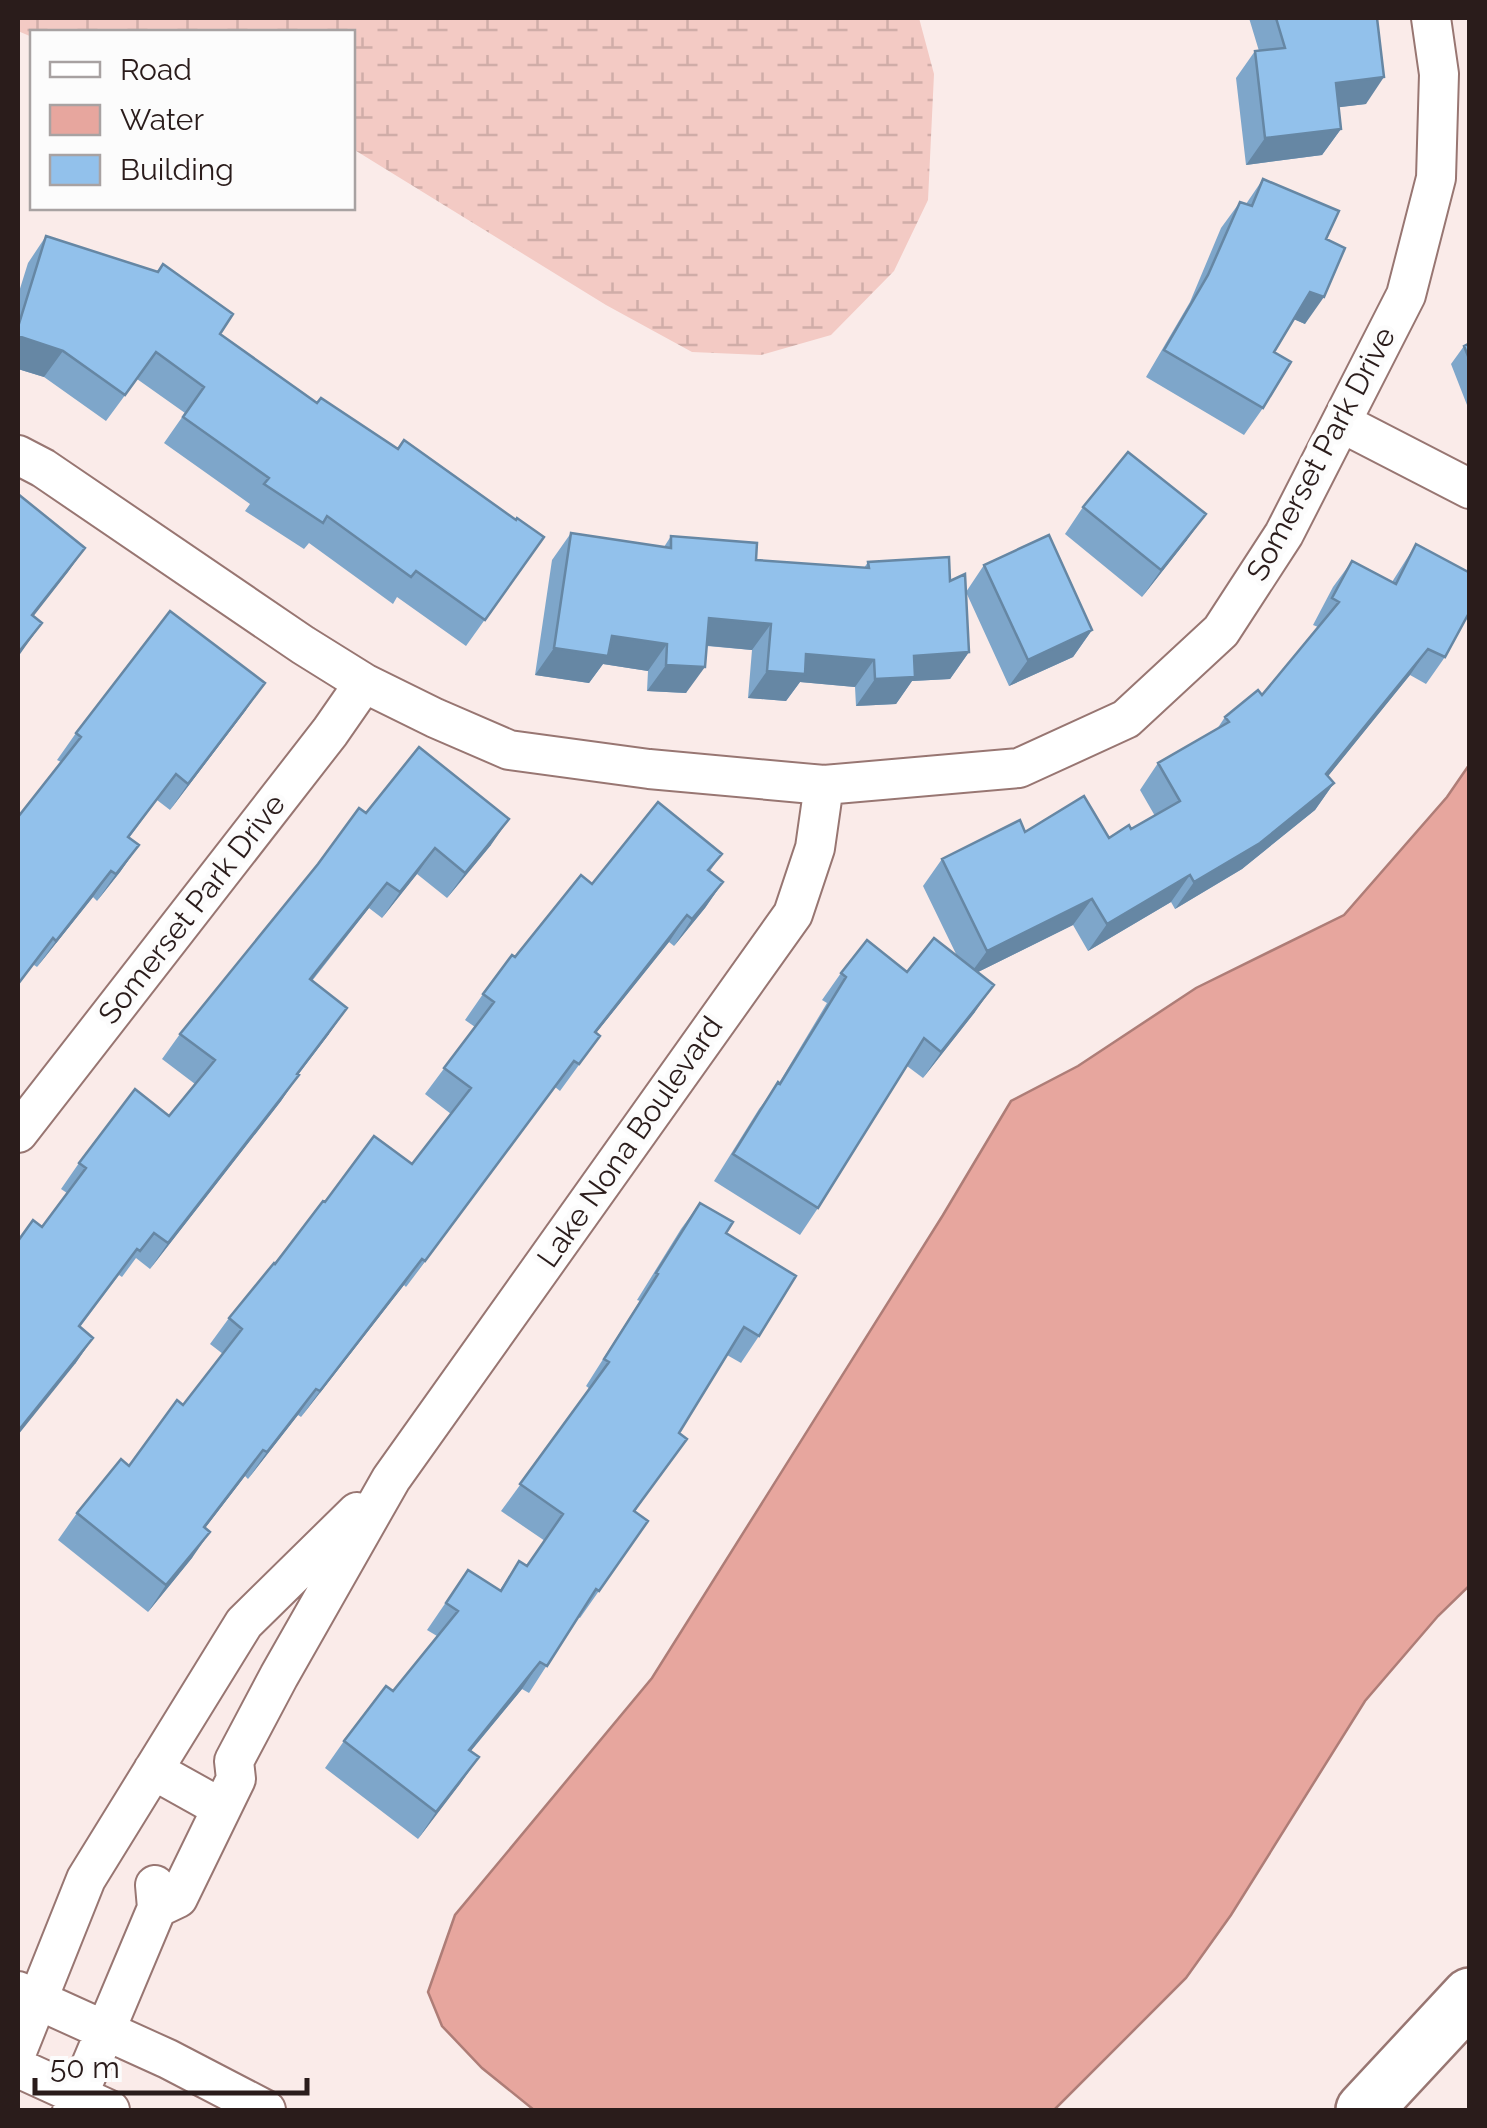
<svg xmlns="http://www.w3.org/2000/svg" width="1487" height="2128" viewBox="0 0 1487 2128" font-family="Raleway,sans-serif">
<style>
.wetland{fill:url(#wetland-marsh)}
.water{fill:#e7a69e;stroke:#ae7d77;stroke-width:2.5}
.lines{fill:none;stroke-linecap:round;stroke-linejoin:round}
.minor-casing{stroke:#987672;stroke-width:42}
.highway-casing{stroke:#987672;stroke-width:60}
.minor{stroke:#fff;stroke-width:38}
.highway{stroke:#fff;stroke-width:55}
.wall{fill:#7ea6ca}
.shaded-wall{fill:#6687a4}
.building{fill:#92c1eb;stroke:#6687a4;stroke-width:2.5}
.labels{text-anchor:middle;stroke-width:10;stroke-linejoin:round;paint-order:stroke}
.street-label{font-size:30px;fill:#2a1c1b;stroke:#fcfcfc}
</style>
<defs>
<pattern id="wetland-marsh" width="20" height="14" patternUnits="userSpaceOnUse" patternTransform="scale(2.5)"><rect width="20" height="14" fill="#f3cac4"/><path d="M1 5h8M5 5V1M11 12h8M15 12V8" fill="none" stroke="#d0ada8"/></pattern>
</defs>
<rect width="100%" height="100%" fill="#faebe9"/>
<path class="wetland" d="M 18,18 L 919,18 L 934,74 L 928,200 L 894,271 L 831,335 L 761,355 L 692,352 L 606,305 L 353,149 L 352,32 L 32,32 L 32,37 L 18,31 Z"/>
<path class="water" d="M 1469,765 L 1469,1586 L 1438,1616 L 1365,1701 L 1231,1915 L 1186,1978 L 1054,2110 L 534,2110 L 482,2068 L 442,2026 L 428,1992 L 455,1915 L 652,1678 L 943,1215 L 1011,1101 L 1078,1066 L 1196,988 L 1344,915 L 1447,797 Z"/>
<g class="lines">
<g class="minor-casing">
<path id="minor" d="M 1342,423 L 1470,489
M 18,455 L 43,468 L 303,645 L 364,683 L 435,718 L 509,750 L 649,769 L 824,785 L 1019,768 L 1126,719 L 1221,631 L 1284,534 L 1406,295 L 1436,178 L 1439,74 L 1431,18
M 18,1133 L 330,732 L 364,683
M 153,1770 L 221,1808
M 157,1908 L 178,1898 L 236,1779 L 234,1761 L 279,1676 L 391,1479 L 793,914 L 815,848 L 824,785
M 18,1991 L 168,2059 L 266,2110
M 18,2049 L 86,1879 L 244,1623 L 357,1512
M 18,2068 L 110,2110
M 72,2110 L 157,1908 L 155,1885"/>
</g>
<g class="highway-casing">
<path id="highway" d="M 1364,2110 L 1470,1996"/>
</g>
<use href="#minor" class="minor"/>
<use href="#highway" class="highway"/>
</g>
<path class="wall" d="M 1249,18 L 1377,18 L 1366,104 L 1339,107 L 1341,129 L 1322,155 L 1246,165 L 1236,78 L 1255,51 L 1259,51 Z
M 1263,179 L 1326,239 L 1305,324 L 1294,319 L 1274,352 L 1263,408 L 1244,435 L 1146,377 L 1190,302 L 1221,228 L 1240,202 L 1246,204 Z
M 46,236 L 220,334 L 317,403 L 398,449 L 544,537 L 466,646 L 397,597 L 393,604 L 309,543 L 304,549 L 245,511 L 250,504 L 164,443 L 185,413 L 137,379 L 106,421 L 44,377 L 18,369 L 18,295 L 28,263 Z
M 1470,343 L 1470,404 L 1467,405 L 1451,364 L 1464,346 Z
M 1083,507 L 1187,540 L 1142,597 L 1065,534 Z
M 571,533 L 664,547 L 671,536 L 756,560 L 864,568 L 868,562 L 950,581 L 969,652 L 950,679 L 912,681 L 896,704 L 856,706 L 855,687 L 800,682 L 786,701 L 748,698 L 752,650 L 707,646 L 686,693 L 647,691 L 648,671 L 603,664 L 589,683 L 535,675 L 552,560 Z
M 1416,544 L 1445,657 L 1426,684 L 1410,675 L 1328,776 L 1334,783 L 1315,810 L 1242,869 L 1175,909 L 1171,902 L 1088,951 L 1073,925 L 978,972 L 975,1012 L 923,1078 L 907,1066 L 818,1208 L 800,1235 L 714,1181 L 759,1109 L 779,1083 L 827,1003 L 822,1000 L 841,973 L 907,972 L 957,956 L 923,886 L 942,859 L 1025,832 L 1109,838 L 1131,829 L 1155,816 L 1140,790 L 1158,763 L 1217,729 L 1225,717 L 1262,695 L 1318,627 L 1313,625 L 1333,587 L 1352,561 L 1392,582 Z
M 984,565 L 1092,630 L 1073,657 L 1009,686 L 966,592 Z
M 246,710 L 170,810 L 157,800 L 129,838 L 139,845 L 120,872 L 97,901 L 93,897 L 37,967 L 34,965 L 61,762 L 57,760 L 76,733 Z
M 366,813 L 491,845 L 447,898 L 417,874 L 382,918 L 369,908 L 312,981 L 329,1034 L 298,1075 L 281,1101 L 150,1269 L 136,1258 L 122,1277 L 119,1275 L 80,1327 L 93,1338 L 75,1364 L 42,1227 L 67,1193 L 61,1189 L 79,1163 L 169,1116 L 195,1084 L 162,1059 L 180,1034 Z
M 722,854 L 710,871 L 723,882 L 705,908 L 674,946 L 669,942 L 596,1033 L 600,1036 L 560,1091 L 555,1087 L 406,1287 L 404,1285 L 301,1417 L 298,1415 L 248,1479 L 245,1476 L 205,1528 L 192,1558 L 148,1612 L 58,1540 L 77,1513 L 129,1466 L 183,1405 L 223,1354 L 210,1344 L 229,1318 L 325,1202 L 412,1164 L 451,1114 L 425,1094 L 475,1027 L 465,1020 L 483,994 L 515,957 L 592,884 Z
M 700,1203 L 726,1233 L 759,1336 L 741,1363 L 727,1355 L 679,1433 L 635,1512 L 648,1521 L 580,1618 L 578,1617 L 529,1693 L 522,1689 L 471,1751 L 479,1757 L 418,1839 L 325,1768 L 344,1741 L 393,1691 L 437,1636 L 427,1630 L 468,1570 L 500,1590 L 519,1561 L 527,1566 L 545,1541 L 501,1511 L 590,1389 L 586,1386 L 640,1301 L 637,1300 L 681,1229 Z"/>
<path class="shaded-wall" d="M 1384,77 L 1366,104 L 1317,110 L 1336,83 Z
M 1341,129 L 1322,155 L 1246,165 L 1265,138 Z
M 1310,292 L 1324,297 L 1305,324 L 1291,318 Z
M 18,336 L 63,351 L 44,377 L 18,369 Z
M 1206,514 L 1187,540 L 1142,597 L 1161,570 Z
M 85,548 L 68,572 L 18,636 L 32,615 Z
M 709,618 L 771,624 L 752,650 L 690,644 Z
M 42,623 L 25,647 L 18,657 L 18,653 Z
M 1092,630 L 1073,657 L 1009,686 L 1028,660 Z
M 612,636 L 667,644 L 648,671 L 603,664 L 589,683 L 535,675 L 554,648 Z
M 1428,649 L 1410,675 L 1308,801 L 1326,774 Z
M 969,652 L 950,679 L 912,681 L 896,704 L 856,706 L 875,679 L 914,656 Z
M 806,654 L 874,660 L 855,687 L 800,682 L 786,701 L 748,698 L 767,671 Z
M 666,665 L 705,667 L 686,693 L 647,691 Z
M 265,683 L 246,710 L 170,810 L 188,784 Z
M 1334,783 L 1315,810 L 1242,869 L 1175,909 L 1194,882 Z
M 509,819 L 491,845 L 447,898 L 465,873 Z
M 139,845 L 120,872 L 97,901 L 116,874 Z
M 435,848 L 417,874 L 382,918 L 400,892 Z
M 111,871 L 93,897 L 37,967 L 56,941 Z
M 1190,875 L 1171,902 L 1088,951 L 1107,924 Z
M 723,882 L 705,908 L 674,946 L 692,919 Z
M 387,883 L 369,908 L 292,1005 L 310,979 Z
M 1092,899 L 1073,925 L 968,977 L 987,951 Z
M 687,915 L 669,942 L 576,1058 L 595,1032 Z
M 994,985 L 975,1012 L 923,1078 L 941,1052 Z
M 347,1008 L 329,1034 L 279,1099 L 297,1074 Z
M 574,1061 L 555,1087 L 406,1287 L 425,1261 Z
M 299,1075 L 281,1101 L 150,1269 L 168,1243 Z
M 422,1259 L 404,1285 L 301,1417 L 320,1391 Z
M 93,1338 L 75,1364 L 18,1435 L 18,1431 Z
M 316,1389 L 298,1415 L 248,1479 L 267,1452 Z
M 263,1450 L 245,1476 L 186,1553 L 204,1527 Z
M 210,1532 L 192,1558 L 148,1612 L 166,1585 Z
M 540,1662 L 522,1689 L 450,1776 L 469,1750 Z
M 479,1757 L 460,1784 L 418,1839 L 436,1812 Z"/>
<path class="building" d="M 1276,18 L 1377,18 L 1384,77 L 1336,83 L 1341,129 L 1265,138 L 1255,51 L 1285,48 Z
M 1263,179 L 1339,211 L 1326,239 L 1345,248 L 1324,297 L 1310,292 L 1274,352 L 1291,362 L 1263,408 L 1164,350 L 1208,275 L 1240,202 L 1252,206 Z
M 46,236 L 158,272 L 163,264 L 233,314 L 220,334 L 317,403 L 321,398 L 398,449 L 404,440 L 516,520 L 517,518 L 544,537 L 485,620 L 416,571 L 411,577 L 327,516 L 323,523 L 264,484 L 269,478 L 183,417 L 204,387 L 156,352 L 125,395 L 63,351 L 18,336 L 18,327 Z
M 1470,343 L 1470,361 L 1464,346 Z
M 1128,452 L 1206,514 L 1161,570 L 1083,507 Z
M 18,494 L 85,548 L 32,615 L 42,623 L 18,653 Z
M 571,533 L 671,548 L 671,536 L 757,543 L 756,560 L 869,568 L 868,562 L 949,557 L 950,581 L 965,574 L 969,652 L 914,656 L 915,677 L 875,679 L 874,660 L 806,654 L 805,674 L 767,671 L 771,624 L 709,618 L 705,667 L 666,665 L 667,644 L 612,636 L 608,656 L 554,648 Z
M 1049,535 L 1092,630 L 1028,660 L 984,565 Z
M 1416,544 L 1470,573 L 1470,611 L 1445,657 L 1428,649 L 1326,774 L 1334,783 L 1260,843 L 1194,882 L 1190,875 L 1107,924 L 1092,899 L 987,951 L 942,859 L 1020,820 L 1025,832 L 1084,796 L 1109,838 L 1129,825 L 1131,829 L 1180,801 L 1158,763 L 1229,722 L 1225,717 L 1258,690 L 1262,695 L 1339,602 L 1332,598 L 1352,561 L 1396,584 Z
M 170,611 L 265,683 L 188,784 L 176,774 L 128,837 L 139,845 L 116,874 L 111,871 L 56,941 L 53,938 L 18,984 L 18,817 L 81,737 L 76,733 Z
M 419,747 L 509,819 L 465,873 L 435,848 L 400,892 L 387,883 L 310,979 L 347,1008 L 297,1074 L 299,1075 L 168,1243 L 154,1233 L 140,1251 L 137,1249 L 79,1326 L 93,1338 L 18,1431 L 18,1241 L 33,1220 L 42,1227 L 86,1168 L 79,1163 L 135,1089 L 169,1116 L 215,1060 L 180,1034 L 318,864 L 359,808 L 366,813 Z
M 658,802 L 722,854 L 708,870 L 723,882 L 692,919 L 687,915 L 595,1032 L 600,1036 L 579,1064 L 574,1061 L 425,1261 L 422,1259 L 320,1391 L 316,1389 L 267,1452 L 263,1450 L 204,1527 L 210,1532 L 166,1585 L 77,1513 L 121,1459 L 129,1466 L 177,1400 L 183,1405 L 242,1329 L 229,1318 L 274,1263 L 275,1264 L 323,1201 L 325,1202 L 374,1136 L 412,1164 L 471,1088 L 444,1068 L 494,1002 L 483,994 L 512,955 L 515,957 L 581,875 L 592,884 Z
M 934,938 L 994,985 L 941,1052 L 924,1038 L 818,1208 L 733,1154 L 778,1082 L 780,1084 L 846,977 L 841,973 L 867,940 L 907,972 Z
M 700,1203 L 733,1222 L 726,1233 L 796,1276 L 759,1336 L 744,1327 L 679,1433 L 687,1439 L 634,1511 L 648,1521 L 599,1591 L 596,1589 L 547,1666 L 540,1662 L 469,1750 L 479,1757 L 436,1812 L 344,1741 L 386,1686 L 393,1691 L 458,1611 L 446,1603 L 468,1570 L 501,1591 L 519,1561 L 527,1566 L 563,1514 L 520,1484 L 609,1362 L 604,1359 L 658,1274 L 656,1273 Z"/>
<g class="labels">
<g class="street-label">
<text transform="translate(1321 454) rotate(-62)" y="10">Somerset Park Drive</text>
<text transform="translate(192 909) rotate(-52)" y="10">Somerset Park Drive</text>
<text transform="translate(630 1142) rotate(-55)" y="10">Lake Nona Boulevard</text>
</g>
</g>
<rect width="1487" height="2128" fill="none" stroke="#2a1c1b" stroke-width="40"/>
<rect x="30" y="30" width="325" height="180" fill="#fcfcfc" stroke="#a8a2a2" stroke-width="2.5"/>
<rect x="50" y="62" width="50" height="15" fill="#ffffff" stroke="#a8a2a2" stroke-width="2.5"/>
<text x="120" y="80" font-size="30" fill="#2a1c1b">Road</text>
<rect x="50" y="105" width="50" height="30" fill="#e7a69e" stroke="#a8a2a2" stroke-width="2.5"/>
<text x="120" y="130" font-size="30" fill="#2a1c1b">Water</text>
<rect x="50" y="155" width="50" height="30" fill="#92c1eb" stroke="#a8a2a2" stroke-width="2.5"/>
<text x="120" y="180" font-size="30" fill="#2a1c1b">Building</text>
<path d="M35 2078v15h272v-15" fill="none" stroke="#2a1c1b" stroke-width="5"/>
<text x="50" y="2078" font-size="30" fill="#2a1c1b" stroke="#fcfcfc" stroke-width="8" paint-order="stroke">50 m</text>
</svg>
